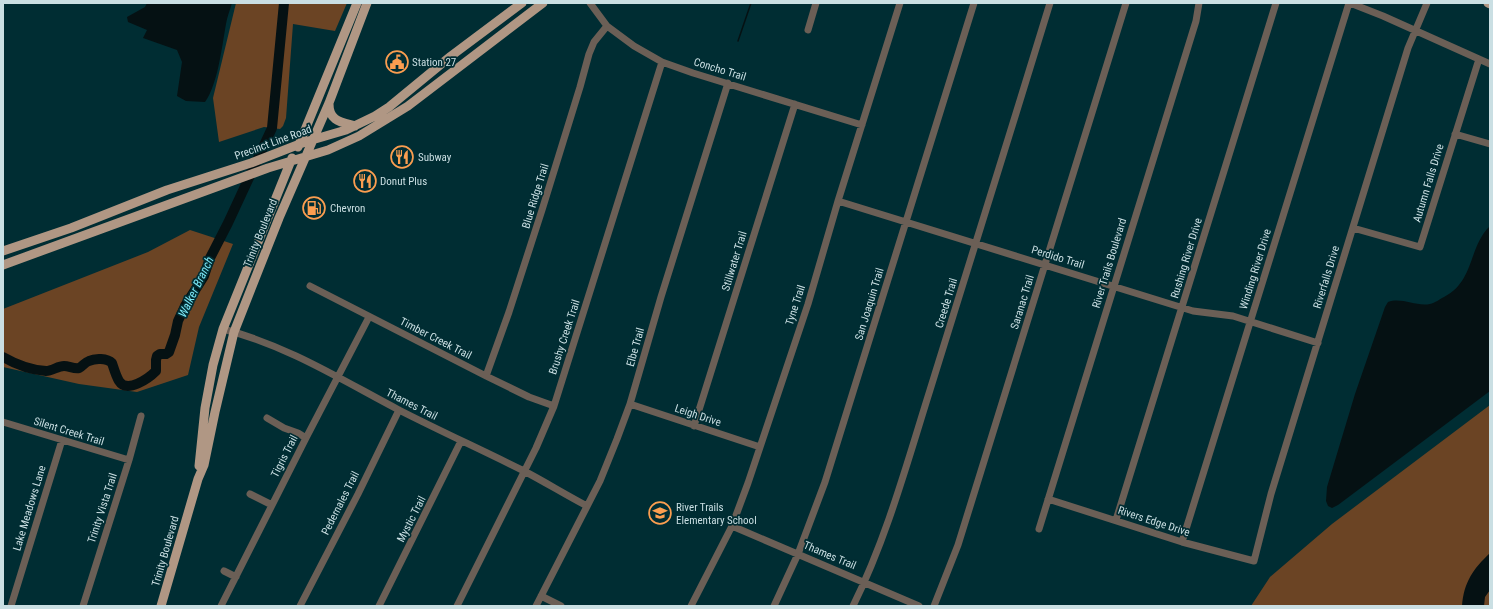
<svg xmlns="http://www.w3.org/2000/svg" width="1493" height="609" viewBox="0 0 1493 609" font-family="'Roboto Condensed',sans-serif">
<style>
.green{fill:#6b4424}
.water{fill:#051113}
.lines{fill:none;stroke-linecap:round;stroke-linejoin:round}
.stream{stroke:#051113;stroke-width:1.5}
.river{stroke:#051113;stroke-width:10}
.minor{stroke:#6b5f56;stroke-width:7}
.major{stroke:#b09784;stroke-width:9}
.labels{text-anchor:middle;stroke-width:3.5;stroke-linejoin:round;paint-order:stroke}
.poi-label{font-size:11px;fill:#cadfe3;stroke:#002d33;text-anchor:start}
.street-label{font-size:11px;fill:#cadfe3;stroke:#002d33}
.water-label{font-size:12px;font-style:italic;fill:#7ce8f7;stroke:#002d33}
</style>
<rect width="100%" height="100%" fill="#002d33"/>
<path class="green" d="M 236,3 L 347,3 L 335,31 L 293,24 L 286,118 L 283,126 L 280,129 L 264,127 L 219,142 L 213,98 Z
M 190,230 L 233,244 L 199,327 L 188,375 L 137,392 L 79,384 L 3,367 L 3,309 L 148,252 Z
M 1490,405 L 1490,606 L 1251,606 L 1270,577 L 1332,524 Z"/>
<path class="water" d="M 147,3 L 232,3 C 230,10 227,17 226,24 C 222,46 218,84 205,102 L 186,101 L 177,96 L 182,62 L 177,50 L 143,38 L 147,30 L 128,22 L 127,17 L 145,7 Z
M 1490,226 L 1490,391 L 1338,505 L 1332,508 L 1328,506 L 1326,501 L 1327,487 L 1355,394 L 1385,307 L 1388,302 C 1402,297 1416,307 1430,304 C 1435,303 1440,299 1444,297 C 1475,281 1468,247 1490,226 Z
M 1490,553 L 1490,590 L 1485,597 L 1484,606 L 1462,606 C 1464,582 1473,569 1490,553 Z"/>
<g class="lines">
<path class="stream" d="M 738,41 L 751,3"/>
<path class="river" d="M 3,357 C 17,365 30,370 46,371 C 52,371 58,366 64,366 C 69,366 74,369 79,368 C 83,366 85,362 89,361 C 95,358 107,358 112,363 C 114,369 116,376 119,381 C 127,394 149,378 156,371 L 156,360 L 157,356 L 160,354 L 166,354 L 169,352 L 175,335 L 178,321 L 185,306 L 204,276 L 210,258 L 228,223 L 272,128 L 284,3"/>
<path class="minor" d="M 590,3 L 607,26 L 634,46 L 662,62 L 693,73 L 862,125
M 1350,3 L 1383,16 L 1490,64
M 808,30 L 816,3
M 1455,134 L 1490,144
M 838,201 L 1193,311 L 1233,316 L 1318,343
M 1353,228 L 1420,247 L 1479,59
M 310,286 L 486,376 L 529,397 L 554,406
M 223,329 C 288,346 340,379 399,410 C 440,431 482,450 524,471 C 545,482 566,495 587,506
M 486,376 L 509,312 L 542,210 L 580,87 L 589,54 L 594,42 L 607,26
M 630,404 L 760,447
M 267,418 L 284,428 L 298,433 L 306,438
M 3,422 L 129,460
M 694,426 L 795,104
M 250,494 L 272,505
M 1048,499 L 1182,542 L 1254,561 L 1271,494 L 1408,48 L 1427,3
M 1116,520 L 1276,3
M 732,526 L 919,606
M 1039,529 L 1196,21 L 1199,3
M 1182,542 L 1349,3
M 224,571 L 236,577
M 541,596 L 561,606
M 11,606 L 62,440
M 83,606 L 129,460 L 141,416
M 221,606 L 306,438 L 369,317
M 300,606 L 358,494 L 399,410
M 379,606 L 461,441
M 457,606 L 536,448 L 554,406 L 662,62
M 536,606 L 600,481 L 617,439 L 630,404 L 661,297 L 728,83
M 691,606 L 732,526 L 748,483 L 808,304 L 838,201 L 900,3
M 774,606 L 798,554 L 825,482 L 974,3
M 853,606 C 887,537 907,463 930,390 C 971,261 1010,132 1050,3
M 934,606 L 958,545 L 981,471 L 1126,3"/>
<path class="major" d="M 1488,3 L 1490,4
M 329,104 C 329,121 341,122 355,126
M 298,147 L 357,3
M 3,251 L 71,228 L 167,190 L 251,163 L 305,142 L 346,130 L 375,116 L 389,107 L 451,56 L 522,3
M 3,265 L 268,168 L 328,150 L 359,136 L 408,106 L 543,3
M 199,466 L 205,408 L 213,365 L 223,329 L 292,158
M 161,606 L 198,479 L 204,465 L 215,412 L 234,332 L 279,218 L 329,103 L 367,3"/>
</g>
<defs>
<g id="civic-ring" transform="scale(1.15)"><circle r="9.5" fill="#002d33" stroke="#fb9e50" stroke-width="1.5"/><path d="M-.6-6.5H3V-4.5H.6V-3L4-1V1h2V6H-6V1h2V-1L-.6-3ZM-1.2 2.5V6h2.4V2.5Z" fill="#fb9e50"/></g>
<g id="restaurant-ring" transform="scale(1.15)"><circle r="9.5" fill="#002d33" stroke="#fb9e50" stroke-width="1.5"/><path d="M-5-6h1v4h1v-4h1v4h1v-4h1v5L-1.5 .5V6h-2V.5L-5-1ZM5-6V6H3V1.5H1.5Q1.5-4 5-6Z" fill="#fb9e50"/></g>
<g id="fuel-ring" transform="scale(1.15)"><circle r="9.5" fill="#002d33" stroke="#fb9e50" stroke-width="1.5"/><path d="M-5.5-6h7V0h2V4h1.3V-2.5L3-4.5l.8-.8L6-3V5H2.5V1h-1V6h-7ZM-4.2-4.7v3.2H.2V-4.7Z" fill="#fb9e50"/></g>
<g id="school-ring" transform="scale(1.15)"><circle r="9.5" fill="#002d33" stroke="#fb9e50" stroke-width="1.5"/><path d="M0-5L7-2L0 1L-7-2ZM-4 1L0 2.5L4 1V4Q0 6-4 4Z" fill="#fb9e50"/></g>
</defs>
<g fill-rule="evenodd">
<use href="#civic-ring" x="397" y="62"/>
<use href="#restaurant-ring" x="402" y="157"/>
<use href="#restaurant-ring" x="365" y="181"/>
<use href="#fuel-ring" x="314" y="208"/>
<use href="#school-ring" x="660" y="513"/>
</g>
<g class="labels">
<g class="poi-label">
<text x="412" y="66">Station 27</text>
<text x="418" y="161">Subway</text>
<text x="380" y="185">Donut Plus</text>
<text x="330" y="212">Chevron</text>
<text x="676" y="511">River Trails<tspan x="676" dy="13">Elementary School</tspan></text>
</g>
<g class="street-label">
<text transform="translate(720 69) rotate(17)" y="4">Concho Trail</text>
<text transform="translate(273 142) rotate(-20)" y="4">Precinct Line Road</text>
<text transform="translate(1428 183) rotate(-73)" y="4">Autumn Falls Drive</text>
<text transform="translate(535 196) rotate(-73)" y="4">Blue Ridge Trail</text>
<text transform="translate(260 233) rotate(-68)" y="4">Trinity Boulevard</text>
<text transform="translate(1058 257) rotate(17)" y="4">Perdido Trail</text>
<text transform="translate(1186 258) rotate(-73)" y="4">Rushing River Drive</text>
<text transform="translate(734 261) rotate(-73)" y="4">Stillwater Trail</text>
<text transform="translate(1109 263) rotate(-73)" y="4">River Trails Boulevard</text>
<text transform="translate(1255 269) rotate(-73)" y="4">Winding River Drive</text>
<text transform="translate(1326 277) rotate(-73)" y="4">Riverfalls Drive</text>
<text transform="translate(1022 302) rotate(-73)" y="4">Saranac Trail</text>
<text transform="translate(946 303) rotate(-73)" y="4">Creede Trail</text>
<text transform="translate(869 304) rotate(-73)" y="4">San Joaquin Trail</text>
<text transform="translate(795 305) rotate(-72)" y="4">Tyne Trail</text>
<text transform="translate(564 337) rotate(-72)" y="4">Brushy Creek Trail</text>
<text transform="translate(436 338) rotate(27)" y="4">Timber Creek Trail</text>
<text transform="translate(635 347) rotate(-74)" y="4">Elbe Trail</text>
<text transform="translate(412 404) rotate(27)" y="4">Thames Trail</text>
<text transform="translate(698 415) rotate(18)" y="4">Leigh Drive</text>
<text transform="translate(69 431) rotate(17)" y="4">Silent Creek Trail</text>
<text transform="translate(284 456) rotate(-63)" y="4">Tigris Trail</text>
<text transform="translate(340 503) rotate(-63)" y="4">Pedernales Trail</text>
<text transform="translate(29 508) rotate(-73)" y="4">Lake Meadows Lane</text>
<text transform="translate(102 508) rotate(-72)" y="4">Trinity Vista Trail</text>
<text transform="translate(411 519) rotate(-63)" y="4">Mystic Trail</text>
<text transform="translate(1154 521) rotate(18)" y="4">Rivers Edge Drive</text>
<text transform="translate(165 551) rotate(-74)" y="4">Trinity Boulevard</text>
<text transform="translate(830 555) rotate(23)" y="4">Thames Trail</text>
</g>
<g class="water-label">
<text transform="translate(196 287) rotate(-64)" y="4">Walker Branch</text>
</g>
</g>
<rect width="1493" height="609" fill="none" stroke="#cadfe3" stroke-width="8"/>
</svg>
